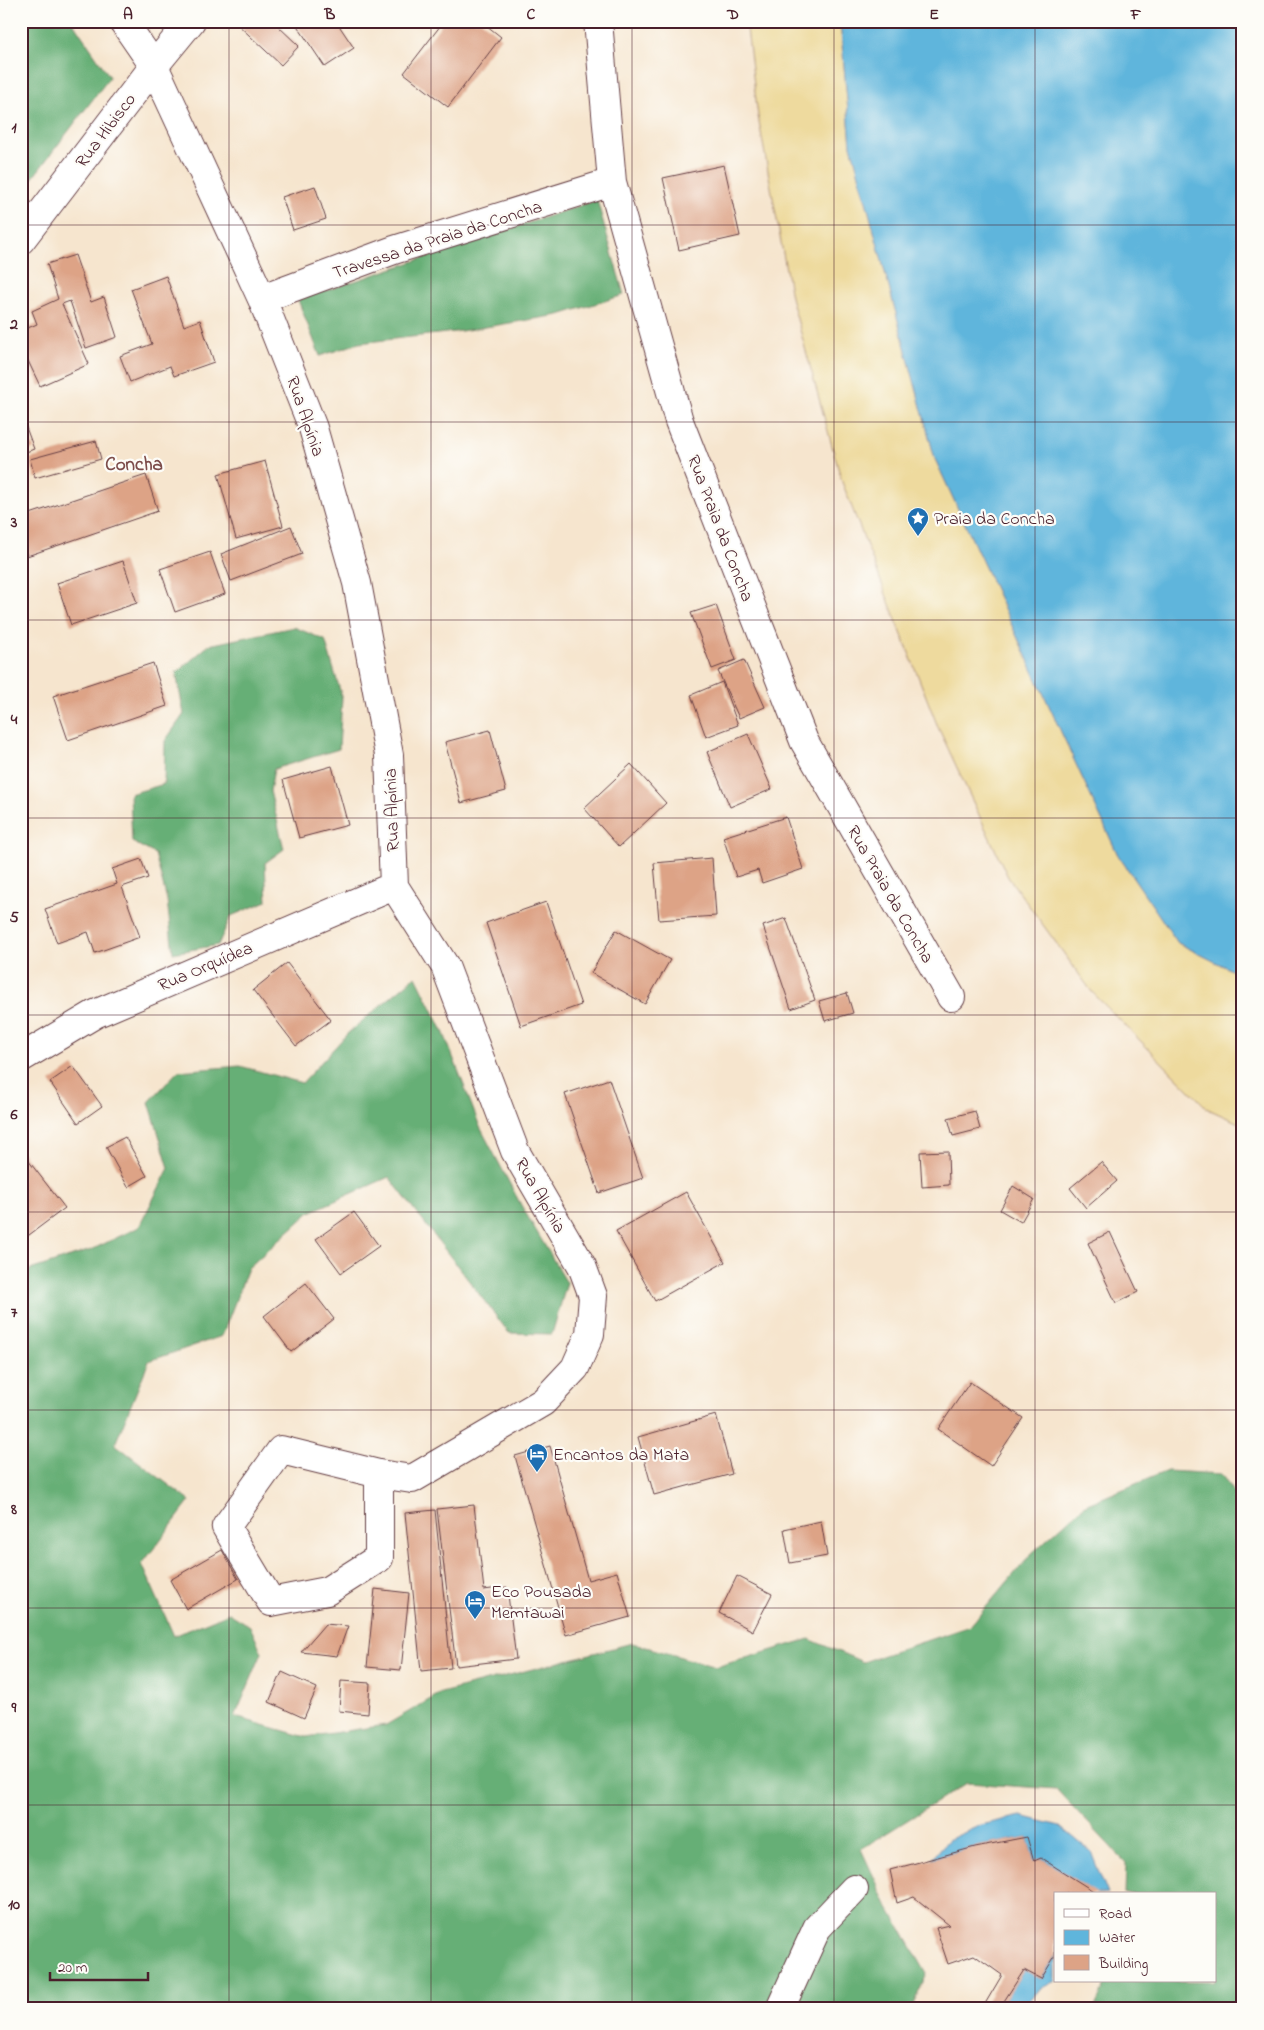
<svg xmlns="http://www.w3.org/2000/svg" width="1264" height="2030" viewBox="0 0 1264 2030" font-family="'Indie Flower',sans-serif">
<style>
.forest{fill:#66af76;stroke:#586750}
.sand{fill:#eeda9e;stroke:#9c7c64}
.water{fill:#5fb5dc;stroke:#546a84}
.building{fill:#dda386}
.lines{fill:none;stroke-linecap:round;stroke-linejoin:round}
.minor-casing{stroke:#643d43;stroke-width:30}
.minor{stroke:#fff;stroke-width:28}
.grid{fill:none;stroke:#4a1f2b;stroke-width:1;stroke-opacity:0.55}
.labels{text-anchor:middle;stroke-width:4.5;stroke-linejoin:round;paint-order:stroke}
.street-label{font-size:18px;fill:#4a1f2b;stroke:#fdfcf7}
.poi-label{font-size:18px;fill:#4a1f2b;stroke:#fdfcf7;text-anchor:start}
.neighbourhood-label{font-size:19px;font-weight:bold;fill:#7d4d4b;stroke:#fdfcf7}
.neatline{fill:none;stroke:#4a1f2b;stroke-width:2}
.grid-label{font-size:16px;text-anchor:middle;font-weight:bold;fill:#4a1f2b}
</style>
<rect width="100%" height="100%" fill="#fdfcf7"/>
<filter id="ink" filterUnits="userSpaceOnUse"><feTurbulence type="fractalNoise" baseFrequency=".02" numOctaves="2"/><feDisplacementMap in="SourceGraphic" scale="10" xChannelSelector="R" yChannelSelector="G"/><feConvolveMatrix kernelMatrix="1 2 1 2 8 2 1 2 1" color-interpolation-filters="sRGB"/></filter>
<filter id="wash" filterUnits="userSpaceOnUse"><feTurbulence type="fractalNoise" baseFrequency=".0096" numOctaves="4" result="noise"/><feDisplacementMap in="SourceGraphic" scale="20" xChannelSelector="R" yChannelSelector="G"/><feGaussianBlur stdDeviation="1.12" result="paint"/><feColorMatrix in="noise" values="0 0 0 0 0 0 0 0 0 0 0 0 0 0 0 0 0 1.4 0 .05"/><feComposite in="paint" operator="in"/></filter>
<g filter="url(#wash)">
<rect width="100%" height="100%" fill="#f6e5ce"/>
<path class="forest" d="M 21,21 L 72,21 L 110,77 L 21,193 Z
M 597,200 L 624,295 L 559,315 L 455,332 L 359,343 L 320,356 L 298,300 Z
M 294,627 L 325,640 L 342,697 L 339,749 L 274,769 L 270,791 L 284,849 L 265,863 L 267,901 L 231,916 L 218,945 L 173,953 L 167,900 L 155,854 L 132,842 L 130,794 L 164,784 L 165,741 L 184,714 L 176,673 L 209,645 Z
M 416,976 L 443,1031 L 480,1127 L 521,1205 L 567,1283 L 552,1334 L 509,1333 L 389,1177 L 310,1212 L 248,1268 L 222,1336 L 149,1361 L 115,1444 L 190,1501 L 142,1564 L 174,1636 L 229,1613 L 250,1626 L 262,1653 L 235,1717 L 306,1737 L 386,1725 L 441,1693 L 632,1643 L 716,1667 L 809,1639 L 863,1662 L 970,1626 L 1031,1554 L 1085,1505 L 1167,1471 L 1221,1474 L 1243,1507 L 1243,2009 L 1094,2009 L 1107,1981 L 1215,1981 L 1215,1894 L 1125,1894 L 1126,1863 L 1056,1789 L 967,1783 L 861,1849 L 886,1903 L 927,1974 L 911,2009 L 21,2009 L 21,1273 L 91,1250 L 139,1227 L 169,1168 L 149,1102 L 178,1071 L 240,1066 L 302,1083 L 348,1033 Z"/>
<path class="sand" d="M 746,21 L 840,21 L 851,145 L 935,459 L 1118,855 L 1178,943 L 1243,976 L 1243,1125 L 1208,1109 L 1092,992 L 1008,877 L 938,727 L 842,482 L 791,297 L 758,116 Z"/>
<path class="water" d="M 840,21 L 1243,21 L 1243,976 L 1178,943 L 1118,855 L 935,459 L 851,145 Z
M 1021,1816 L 1060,1826 L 1091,1852 L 1108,1894 L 1096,1894 L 1041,1858 L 1034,1861 L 1027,1837 L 975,1847 L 932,1859 L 948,1840 L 981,1825 Z
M 1055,1956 L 1055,1981 L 1040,1989 L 1022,2009 L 999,2009 L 1024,1970 L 1041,1979 Z"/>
<g id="blocks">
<path class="building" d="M 234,21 L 280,21 L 277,25 L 299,46 L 281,65 Z
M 300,21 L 336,21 L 354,48 L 325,67 L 296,24 Z
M 444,21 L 481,21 L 501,37 L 448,107 L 404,73 Z
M 724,165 L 740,236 L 679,250 L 663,178 Z
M 315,186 L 326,219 L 293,230 L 282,197 Z
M 75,255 L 91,302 L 104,297 L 117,337 L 86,348 L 70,301 L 62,304 L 89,364 L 40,386 L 21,346 L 21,331 L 37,324 L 32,311 L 58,299 L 47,264 Z
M 166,276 L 184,326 L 200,320 L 214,362 L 174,376 L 170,366 L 130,382 L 120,356 L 152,344 L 131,289 Z
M 21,414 L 34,449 L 21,454 Z
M 96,441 L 101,459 L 35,478 L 30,459 Z
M 265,461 L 283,526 L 236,539 L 218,474 Z
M 146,475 L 158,511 L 27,556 L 21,540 L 21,517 Z
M 291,526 L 302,554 L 231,581 L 221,554 Z
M 210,552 L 225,594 L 175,612 L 160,569 Z
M 123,561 L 137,603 L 71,625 L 57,583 Z
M 716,605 L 736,660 L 712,669 L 691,613 Z
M 744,660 L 765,707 L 739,718 L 718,671 Z
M 153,663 L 167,706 L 68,740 L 53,696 Z
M 722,682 L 738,725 L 706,737 L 691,695 Z
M 490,730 L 506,791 L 461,803 L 445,742 Z
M 748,734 L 772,789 L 730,807 L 707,752 Z
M 631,764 L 666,803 L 619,847 L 584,808 Z
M 332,766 L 348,825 L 299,838 L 283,780 Z
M 786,817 L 803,869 L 762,883 L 758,870 L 736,877 L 723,837 Z
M 712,858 L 716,916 L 659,920 L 654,863 Z
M 141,859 L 148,878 L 122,887 L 140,937 L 95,953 L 88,932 L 57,943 L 45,909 L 117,884 L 112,869 Z
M 546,902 L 581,1005 L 521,1026 L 486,923 Z
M 786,918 L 815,1000 L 791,1009 L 763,926 Z
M 616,930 L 670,960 L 645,1004 L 591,973 Z
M 287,963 L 331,1020 L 296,1046 L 253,990 Z
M 847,993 L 853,1013 L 825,1021 L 819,1001 Z
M 73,1066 L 102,1106 L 78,1123 L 50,1082 Z
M 609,1079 L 643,1178 L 599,1193 L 565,1094 Z
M 975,1111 L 980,1129 L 953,1136 L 948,1118 Z
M 125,1137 L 147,1176 L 128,1187 L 106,1147 Z
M 21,1151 L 65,1208 L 21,1241 Z
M 948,1151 L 949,1185 L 922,1187 L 920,1152 Z
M 1101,1162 L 1117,1181 L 1086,1208 L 1070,1188 Z
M 1013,1186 L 1034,1199 L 1021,1222 L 1000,1210 Z
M 686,1192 L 725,1262 L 655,1301 L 616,1231 Z
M 354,1212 L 379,1246 L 341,1273 L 316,1239 Z
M 1110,1232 L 1138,1292 L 1116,1303 L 1088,1243 Z
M 306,1283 L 334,1319 L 291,1352 L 264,1316 Z
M 970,1382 L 1023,1418 L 991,1466 L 938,1429 Z
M 716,1415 L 732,1474 L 654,1495 L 638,1437 Z
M 550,1446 L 588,1580 L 617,1572 L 630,1617 L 566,1635 L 515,1456 Z
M 474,1505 L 484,1590 L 507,1587 L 516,1659 L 456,1666 L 437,1509 Z
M 435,1510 L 451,1668 L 421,1671 L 405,1513 Z
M 821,1521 L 827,1556 L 790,1563 L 784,1529 Z
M 222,1550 L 238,1579 L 186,1609 L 170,1580 Z
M 737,1576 L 772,1594 L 753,1631 L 719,1613 Z
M 375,1589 L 409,1593 L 401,1670 L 367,1667 Z
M 325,1624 L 348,1626 L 337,1656 L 301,1652 Z
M 282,1672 L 317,1688 L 304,1718 L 269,1702 Z
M 341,1681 L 370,1683 L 368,1714 L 339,1711 Z
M 1027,1837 L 1034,1861 L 1041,1858 L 1098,1894 L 1055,1894 L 1055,1956 L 1041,1979 L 1024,1970 L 999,2009 L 982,2009 L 1002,1975 L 974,1955 L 948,1964 L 936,1928 L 949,1925 L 914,1897 L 897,1903 L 890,1870 L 975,1847 Z"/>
</g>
</g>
<g filter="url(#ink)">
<use href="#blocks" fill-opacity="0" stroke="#643d43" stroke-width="1"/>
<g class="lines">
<g class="minor-casing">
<path id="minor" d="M 123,21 L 154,66 L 262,299 L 313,428 L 357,583 L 389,755 L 394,886 L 445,966 L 515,1151 L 582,1266 L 593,1296 L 590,1334 L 575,1368 L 543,1402 L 412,1479 L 379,1474 L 281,1450 L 226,1527 L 271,1602 L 327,1591 L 379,1558 L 379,1474
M 598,21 L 612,182 L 679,421 L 804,741 L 951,997
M 21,240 L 154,66 L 191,21
M 262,299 L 394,250 L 612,182
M 21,1058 L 95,1014 L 394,886
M 780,2009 L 817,1928 L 854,1889"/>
</g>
<use href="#minor" class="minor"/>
</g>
</g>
<path class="grid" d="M 229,21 L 229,2009M 431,21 L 431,2009M 632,21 L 632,2009M 834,21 L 834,2009M 1035,21 L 1035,2009M 21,225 L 1243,225M 21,422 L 1243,422M 21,620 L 1243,620M 21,818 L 1243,818M 21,1015 L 1243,1015M 21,1212 L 1243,1212M 21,1410 L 1243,1410M 21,1608 L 1243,1608M 21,1805 L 1243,1805"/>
<defs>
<g id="sight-pin" transform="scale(1.125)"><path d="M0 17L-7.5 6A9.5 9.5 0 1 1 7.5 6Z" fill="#1f6fb2" stroke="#fdfcf7"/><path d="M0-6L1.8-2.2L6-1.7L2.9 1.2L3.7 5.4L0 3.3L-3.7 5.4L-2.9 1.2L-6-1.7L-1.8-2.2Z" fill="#fff"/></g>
<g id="hotel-pin" transform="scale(1.125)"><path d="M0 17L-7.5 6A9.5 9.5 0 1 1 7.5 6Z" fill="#1f6fb2" stroke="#fdfcf7"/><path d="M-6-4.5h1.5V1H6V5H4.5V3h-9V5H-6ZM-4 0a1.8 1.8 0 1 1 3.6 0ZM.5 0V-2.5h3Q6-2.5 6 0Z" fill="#fff"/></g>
</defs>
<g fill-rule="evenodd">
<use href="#sight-pin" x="918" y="518"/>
<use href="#hotel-pin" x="537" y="1454"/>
<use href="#hotel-pin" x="475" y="1601"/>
</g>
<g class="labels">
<g class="street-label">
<text transform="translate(105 130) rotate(-53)" y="6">Rua Hibisco</text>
<text transform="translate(437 239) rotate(-18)" y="6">Travessa da Praia da Concha</text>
<text transform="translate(306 416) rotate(71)" y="6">Rua Alpínia</text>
<text transform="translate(721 528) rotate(69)" y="6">Rua Praia da Concha</text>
<text transform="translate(391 810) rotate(-92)" y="6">Rua Alpínia</text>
<text transform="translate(891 894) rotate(60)" y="6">Rua Praia da Concha</text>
<text transform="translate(205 966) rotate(-23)" y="6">Rua Orquídea</text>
<text transform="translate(541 1195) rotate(60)" y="6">Rua Alpínia</text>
</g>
<g class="poi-label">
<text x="934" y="524">Praia da Concha</text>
<text x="553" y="1460">Encantos da Mata</text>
<text x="491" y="1597">Eco Pousada<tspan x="491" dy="21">Memtawai</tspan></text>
</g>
<g class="neighbourhood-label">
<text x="134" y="470">Concha</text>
</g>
</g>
<rect width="1264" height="2030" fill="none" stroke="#fdfcf7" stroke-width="55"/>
<rect x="1054" y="1892" width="162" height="90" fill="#fdfcf7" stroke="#b5a4a5"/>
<rect x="1064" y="1909" width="25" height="8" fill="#ffffff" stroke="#b5a4a5"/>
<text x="1099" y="1918" font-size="15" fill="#4a1f2b">Road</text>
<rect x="1064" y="1930" width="25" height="15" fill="#5fb5dc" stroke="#b5a4a5"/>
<text x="1099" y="1942" font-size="15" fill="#4a1f2b">Water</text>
<rect x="1064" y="1955" width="25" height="15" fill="#dda386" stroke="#b5a4a5"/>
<text x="1099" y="1968" font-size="15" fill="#4a1f2b">Building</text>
<path d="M50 1972v8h98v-8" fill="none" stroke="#4a1f2b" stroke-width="2.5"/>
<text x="58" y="1972" font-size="15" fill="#4a1f2b" stroke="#fdfcf7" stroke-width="4" paint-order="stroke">20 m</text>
<rect x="28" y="28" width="1208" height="1974" class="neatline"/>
<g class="grid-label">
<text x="128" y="19">A</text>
<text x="330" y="19">B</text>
<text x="531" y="19">C</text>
<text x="733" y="19">D</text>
<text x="934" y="19">E</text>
<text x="1136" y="19">F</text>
<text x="14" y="132">1</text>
<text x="14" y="329">2</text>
<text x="14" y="527">3</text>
<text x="14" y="724">4</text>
<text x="14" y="922">5</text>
<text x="14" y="1119">6</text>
<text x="14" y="1317">7</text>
<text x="14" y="1514">8</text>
<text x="14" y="1712">9</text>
<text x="14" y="1909">10</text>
</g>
</svg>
